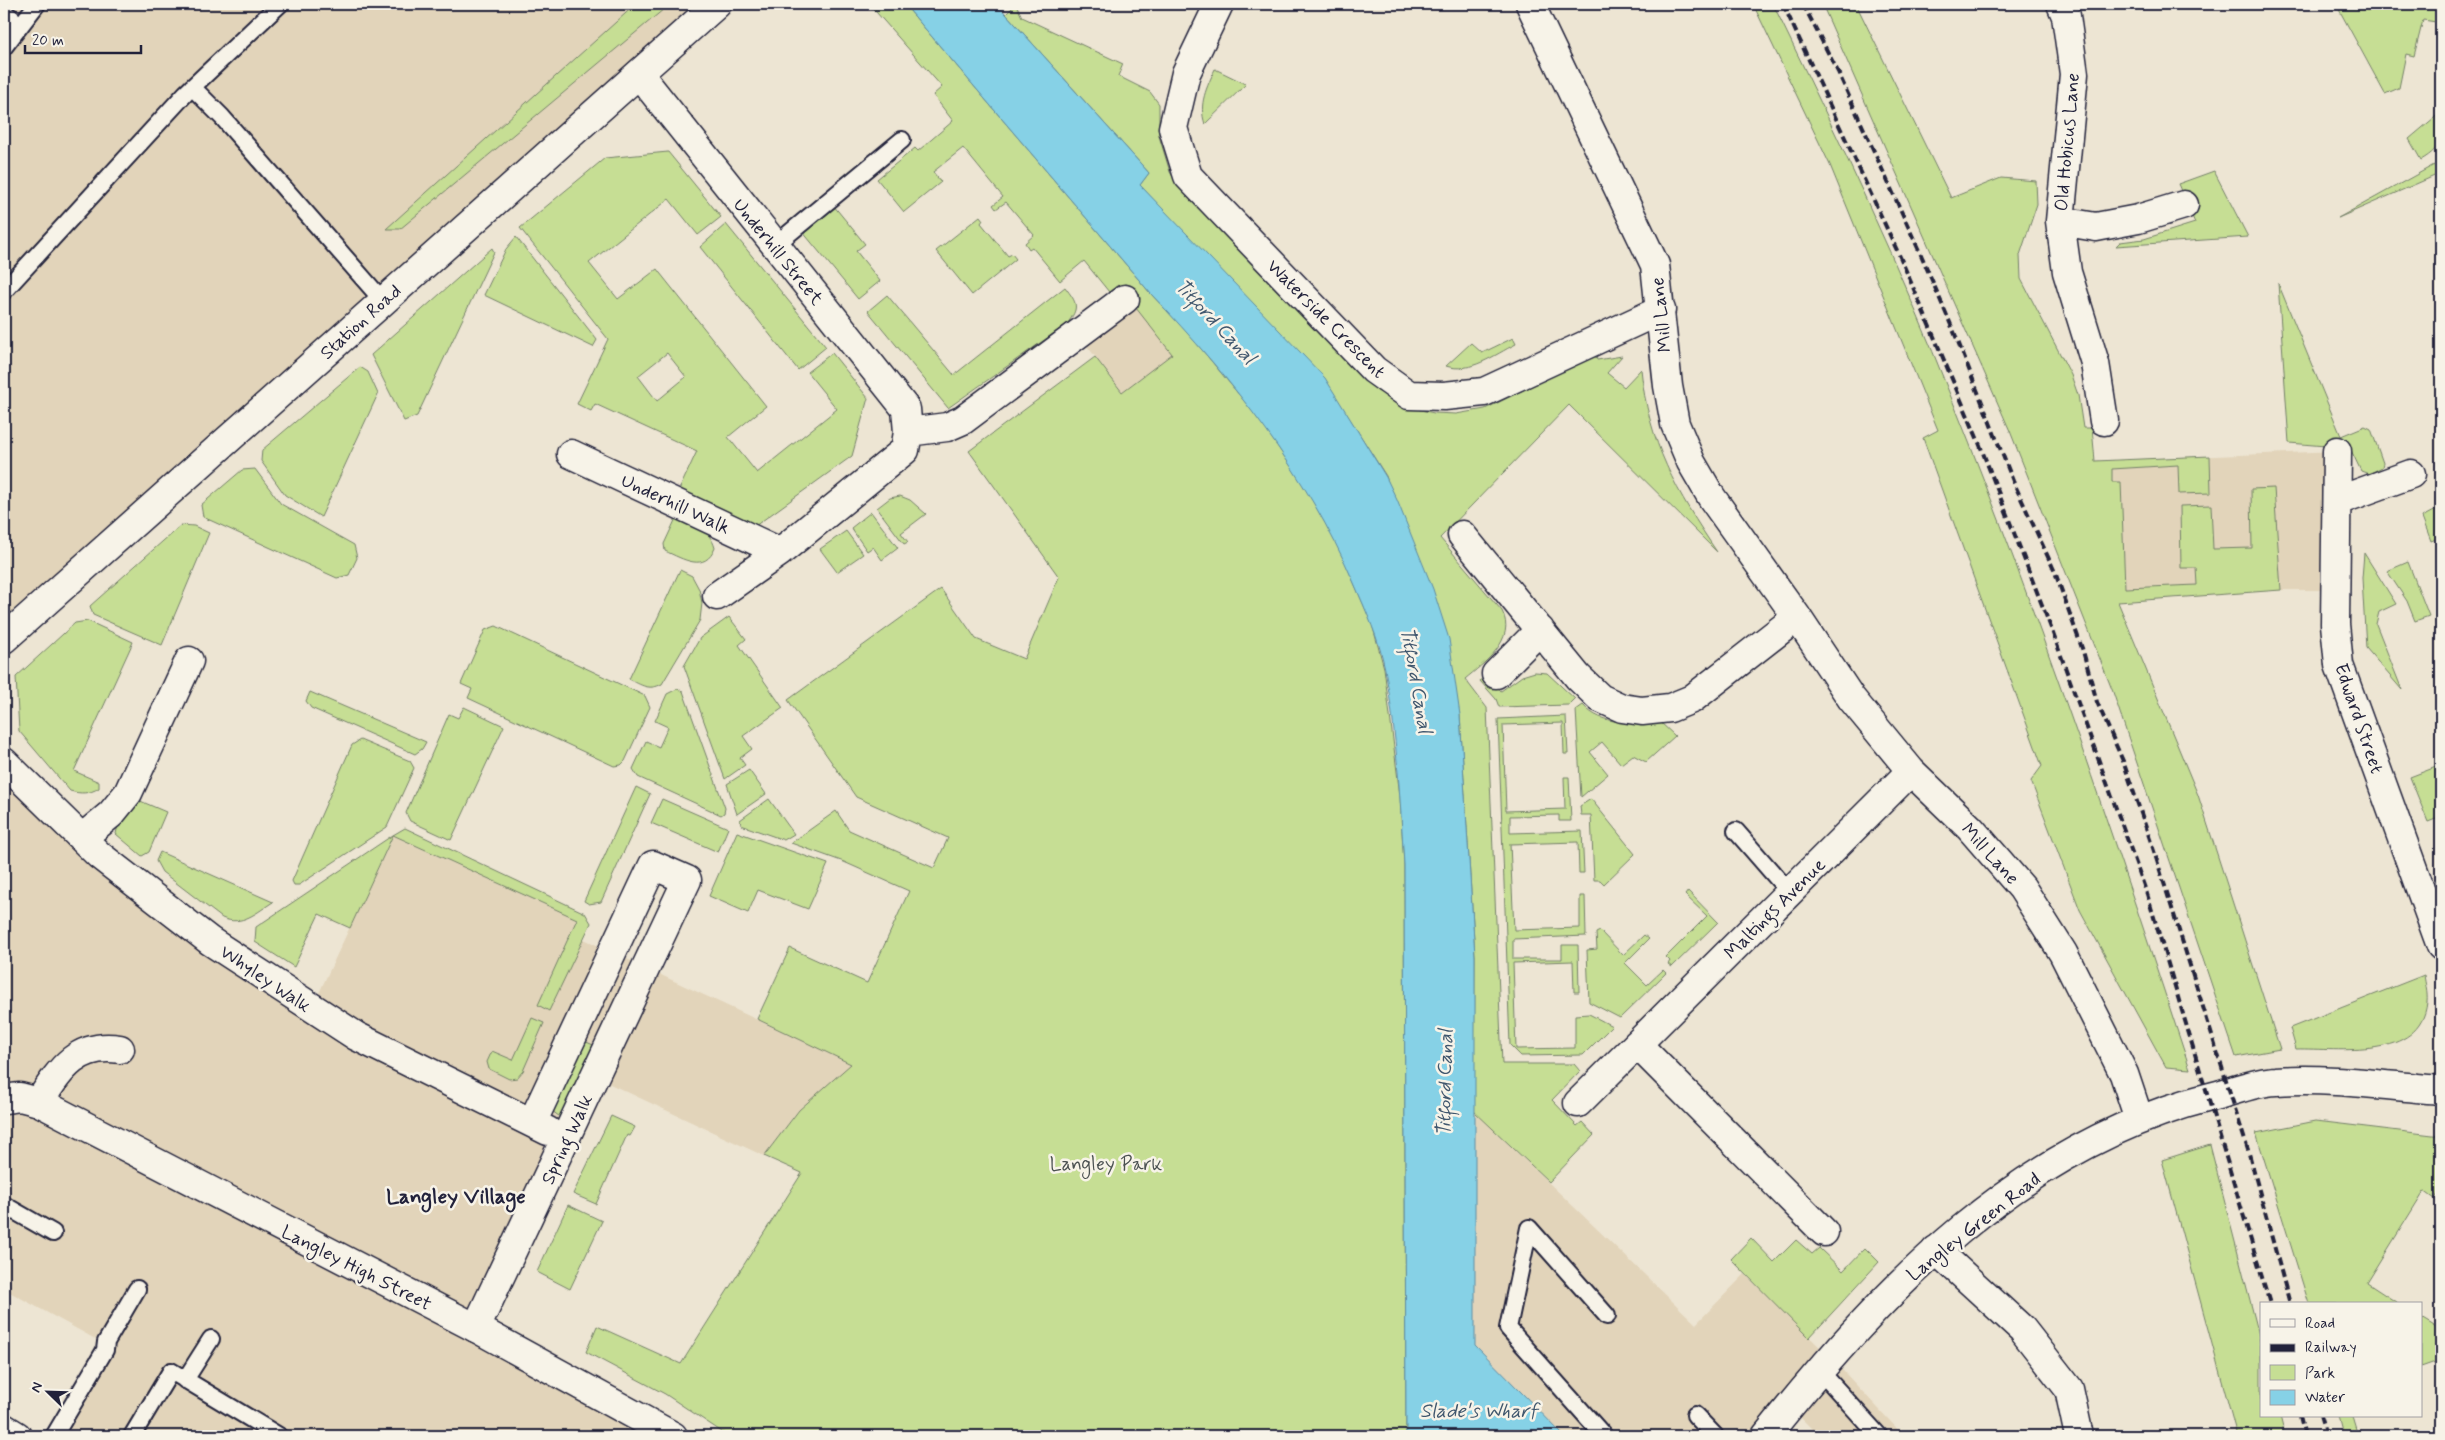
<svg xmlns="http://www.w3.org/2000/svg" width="2445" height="1440" viewBox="0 0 2445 1440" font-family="Mynerve,sans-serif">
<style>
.built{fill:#e2d4ba}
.green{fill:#c6de94;stroke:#748068;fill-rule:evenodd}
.water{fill:#86d1e6;stroke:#5e8ba2}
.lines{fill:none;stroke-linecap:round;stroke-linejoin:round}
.lane-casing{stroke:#22223b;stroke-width:20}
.street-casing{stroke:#22223b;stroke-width:31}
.secondary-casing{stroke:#22223b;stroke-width:31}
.lane{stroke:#f7f3e8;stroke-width:16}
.street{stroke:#f7f3e8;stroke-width:28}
.secondary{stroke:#f7f3e8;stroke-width:28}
.rail{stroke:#22223b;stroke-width:4;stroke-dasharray:8 4;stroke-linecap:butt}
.labels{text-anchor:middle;stroke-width:5;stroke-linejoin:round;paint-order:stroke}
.street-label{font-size:19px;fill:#22223b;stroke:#f7f3e8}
.park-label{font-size:19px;fill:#4b5151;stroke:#f7f3e8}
.water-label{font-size:20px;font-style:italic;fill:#40576e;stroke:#f7f3e8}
.quarter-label{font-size:21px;font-weight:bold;fill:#22223b;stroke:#f7f3e8}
</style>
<rect width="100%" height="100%" fill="#ede5d3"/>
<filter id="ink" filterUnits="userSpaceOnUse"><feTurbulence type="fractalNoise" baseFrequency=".02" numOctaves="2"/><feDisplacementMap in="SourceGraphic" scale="10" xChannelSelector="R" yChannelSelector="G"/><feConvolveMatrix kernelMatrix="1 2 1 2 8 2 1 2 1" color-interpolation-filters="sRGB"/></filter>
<g filter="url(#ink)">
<path class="built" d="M 4,4 L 717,4 L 4,639 Z
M 1166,268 L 1173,354 L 1122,392 L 1078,334 Z
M 2337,451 L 2335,590 L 2281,590 L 2117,601 L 2094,461 Z
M 4,762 L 312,1008 L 393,835 L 577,919 L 571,933 L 852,1064 L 799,1110 L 764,1156 L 595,1077 L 476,1328 L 673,1436 L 45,1436 L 99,1341 L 4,1289 Z
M 1474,1111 L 1696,1324 L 1745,1274 L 1831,1358 L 1904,1436 L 1819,1436 L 1790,1407 L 1766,1436 L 1564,1436 L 1475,1345 Z"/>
<path class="green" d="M 636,4 L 670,4 L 400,229 L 386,229 Z
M 869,4 L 904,4 L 1151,294 L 1189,334 L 1259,419 L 1305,487 L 1338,546 L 1372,624 L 1384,668 L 1400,796 L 1404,865 L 1406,1436 L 728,1436 L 665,1394 L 586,1352 L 597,1326 L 681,1364 L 802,1173 L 764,1156 L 799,1110 L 851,1064 L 757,1019 L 790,948 L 867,983 L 909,891 L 844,862 L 791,843 L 836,811 L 849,830 L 934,868 L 948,838 L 856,797 L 788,700 L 941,589 L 976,639 L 1024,659 L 1059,577 L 969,451 L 1095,357 L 1122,392 L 1172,354 L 1118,285 L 1109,292 L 1084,261 L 1060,281 L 1032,247 L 1029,249 L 1025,243 L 1034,235 L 1006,202 L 996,209 L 993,205 L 1003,197 L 963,148 L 933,172 L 941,182 L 904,212 L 877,179 L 915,148 L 918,151 L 953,121 L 933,95 L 942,87 Z
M 1016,4 L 1022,17 L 1123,64 L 1118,76 L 1150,92 L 1159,104 L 1159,136 L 1170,172 L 1179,186 L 1377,391 L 1416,409 L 1434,413 L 1456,414 L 1485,409 L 1595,355 L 1597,360 L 1622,356 L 1607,373 L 1624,387 L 1641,369 C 1648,442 1677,493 1717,552 L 1569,405 L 1440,538 L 1502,611 C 1517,640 1484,663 1465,679 L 1487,708 L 1502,1064 L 1574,1064 L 1580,1071 L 1552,1100 L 1577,1126 L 1582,1122 L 1594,1135 L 1549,1182 L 1474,1111 L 1475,956 L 1460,715 L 1386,476 L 1346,413 L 1140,185 L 1149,173 L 1006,14 Z
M 1753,4 L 1773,4 C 1837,135 1900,267 1953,402 C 2041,621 2116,845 2190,1069 L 2166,1067 L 2080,910 L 2031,781 L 2042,766 L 1923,438 L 1938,430 L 1830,165 Z
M 1822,4 L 1856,4 L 1951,198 L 2001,178 L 2036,181 L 2037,204 L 2020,255 L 2021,279 L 2071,375 L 2078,395 L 2083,428 L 2092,428 L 2095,461 L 2210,456 L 2211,493 L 2179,494 L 2178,465 L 2112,469 L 2112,482 L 2121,482 L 2125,588 L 2197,585 L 2196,568 L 2181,568 L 2180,506 L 2211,505 L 2213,549 L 2252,548 L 2251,489 L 2274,488 L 2281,590 L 2118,602 L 2198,795 L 2280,1049 L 2236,1057 L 2113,692 L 2010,431 Z
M 2336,4 L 2440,4 L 2436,22 L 2423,20 L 2414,56 L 2406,54 L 2399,88 L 2385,94 Z
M 1215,69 L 1246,84 L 1205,124 C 1198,104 1207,87 1215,69 Z
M 2441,112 C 2441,137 2444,147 2421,160 L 2409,139 Z
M 668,152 L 721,217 L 698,235 L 669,199 L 589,263 L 618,299 L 657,269 L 660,273 L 766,406 L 728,437 L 757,473 L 837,409 L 807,372 L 832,353 L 868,398 L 852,456 L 755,526 L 679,490 L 697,451 L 595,404 L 591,411 L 577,404 L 608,339 L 520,228 L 605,158 ZM 667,353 L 686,377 L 657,401 L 638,376 Z
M 2434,165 L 2439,174 L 2338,218 Z
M 2214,171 L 2248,237 L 2116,246 L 2120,242 L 2144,239 L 2195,223 L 2178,184 Z
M 833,205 L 865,244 L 856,251 L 880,281 L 858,299 L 802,231 Z
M 980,216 L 983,220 L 981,223 L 1008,256 L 1012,254 L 1016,259 L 972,295 L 936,251 Z
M 726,224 L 826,347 L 798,370 L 700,247 Z
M 516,237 L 597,340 L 593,347 L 484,295 L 506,249 Z
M 492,248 L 494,252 L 417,416 L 404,421 L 371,355 Z
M 2278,283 L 2341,436 L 2365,426 L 2371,429 L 2383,463 L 2382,467 L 2369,474 L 2361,471 L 2350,448 L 2289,443 Z
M 1065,287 C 1077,303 1080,307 1067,324 L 948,408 L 868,311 L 887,295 L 954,375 Z
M 1513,338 L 1516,344 C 1494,355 1470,374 1446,366 L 1471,343 L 1482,353 Z
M 360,367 L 368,372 L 378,394 L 321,517 L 285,495 L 261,461 L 262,450 Z
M 255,469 L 281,504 L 354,545 L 357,558 L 349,575 L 337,578 L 203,517 L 201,505 L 242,470 Z
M 900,496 L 910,500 L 926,514 L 901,533 L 908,542 L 904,544 L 877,508 L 890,498 Z
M 2439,508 L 2441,509 L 2441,537 L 2431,541 L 2422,517 Z
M 871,512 L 898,548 L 882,560 L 873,547 L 867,551 L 851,528 Z
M 677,516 C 693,524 710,529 715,548 C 705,573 683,559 665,551 L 664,544 Z
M 181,525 L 194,526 L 209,533 L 162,645 L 93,615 L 90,606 Z
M 846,531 L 863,554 L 837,572 L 820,549 Z
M 2364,553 L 2396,604 L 2379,612 L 2376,624 L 2402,690 L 2366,648 L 2362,578 Z
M 2408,562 L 2429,616 L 2415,621 L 2407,601 L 2387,571 Z
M 680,570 L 692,576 L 699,589 L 702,603 L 700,620 L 662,684 C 649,691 641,685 629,679 Z
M 729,617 L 746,639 L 739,645 L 783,708 L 743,736 L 752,749 L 740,758 L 745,765 L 725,779 L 684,666 L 700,638 Z
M 88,621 L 133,642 L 74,771 L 99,782 L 99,788 C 89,794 81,794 70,791 L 19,731 L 16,677 L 75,623 Z
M 496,626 L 645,696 L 650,707 L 625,761 L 621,765 L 614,766 L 468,698 L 472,689 L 461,684 L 485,630 Z
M 1535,672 L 1547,673 L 1575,699 L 1569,705 L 1499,707 L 1496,699 L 1480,681 L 1486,673 L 1501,691 L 1522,676 Z
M 677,689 L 683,691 L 685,697 L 725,808 L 724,813 L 721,815 L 638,777 L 633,769 L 646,741 L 659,747 L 668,727 L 655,721 L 667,694 Z
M 310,692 L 426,742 L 422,749 L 415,754 L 311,708 L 306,701 Z
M 1583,705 C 1602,727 1634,722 1659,721 L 1675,736 L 1646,762 L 1633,755 L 1621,764 L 1602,742 L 1590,752 L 1608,774 L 1581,797 L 1576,710 Z
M 464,707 L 504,726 L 451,840 L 410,821 L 406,813 L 449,714 L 458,718 Z
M 1566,716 L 1568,754 L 1564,754 L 1563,723 L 1503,725 L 1506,811 L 1565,809 L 1564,777 L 1569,777 L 1571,821 L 1559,821 L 1559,815 L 1510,816 L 1510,833 L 1582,831 L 1584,873 L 1579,873 L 1578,842 L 1510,844 L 1514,930 L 1580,928 L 1580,896 L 1585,896 L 1586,936 L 1513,939 L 1513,959 L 1562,959 L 1562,945 L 1578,945 L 1579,992 L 1574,992 L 1573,961 L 1513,963 L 1516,1049 L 1575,1048 L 1575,1015 L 1589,1014 L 1612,1026 L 1583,1055 L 1521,1056 L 1510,1045 L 1498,719 Z
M 360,740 L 410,761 L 414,768 L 387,827 L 299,885 L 294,885 L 292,881 L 352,745 Z
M 2441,765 L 2441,817 L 2428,822 L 2410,777 Z
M 749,770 L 766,794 L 737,814 L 727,784 Z
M 636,787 L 650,794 L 601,902 L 589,904 L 584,901 Z
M 662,799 L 728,828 L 718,852 L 651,823 Z
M 769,799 L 794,834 L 784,840 L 741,825 L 740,820 Z
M 1591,799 L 1635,854 L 1604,884 L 1600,880 L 1594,880 L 1591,815 L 1581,815 L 1580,806 Z
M 138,800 L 166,812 L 149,852 L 142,856 L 116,834 L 118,825 Z
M 405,828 L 585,913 L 591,923 L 549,1011 L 538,1005 L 577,919 L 393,835 L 350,928 L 319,914 L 294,967 L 255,942 L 256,927 L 393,835 Z
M 737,832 L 828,864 L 808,909 L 758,890 L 748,913 L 709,896 Z
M 160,852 L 273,902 C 257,912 242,927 222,918 L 162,872 L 156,861 Z
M 1688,891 L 1718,922 L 1672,967 L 1668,964 L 1670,961 L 1666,957 L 1707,916 L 1685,895 Z
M 1600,931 L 1623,955 L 1644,935 L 1649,939 L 1625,963 L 1647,985 L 1663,970 L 1666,973 L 1620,1018 L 1589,1002 L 1587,950 L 1597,949 L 1596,933 Z
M 2424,975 C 2425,983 2428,993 2427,1002 C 2421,1062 2338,1048 2296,1049 L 2290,1028 Z
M 532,1018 L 544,1023 L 523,1071 L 517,1078 L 509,1079 L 489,1069 L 487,1062 L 492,1051 L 513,1060 Z
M 582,1040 L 600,1048 L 560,1117 L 551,1110 Z
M 611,1116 L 635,1127 L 630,1136 L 627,1135 L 596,1204 L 573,1194 Z
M 2316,1121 L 2441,1136 L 2441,1188 L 2435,1199 L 2424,1191 L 2367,1283 L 2399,1304 L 2309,1304 L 2256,1133 Z
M 2210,1145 L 2261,1343 L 2261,1416 L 2280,1416 L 2285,1436 L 2237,1436 L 2162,1160 Z
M 568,1205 L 602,1221 L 570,1289 L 537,1272 Z
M 1751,1238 L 1774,1262 L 1796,1240 L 1812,1254 L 1819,1248 L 1843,1271 L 1865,1248 L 1879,1262 L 1809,1338 L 1731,1259 Z
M 2421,1318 L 2441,1330 L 2441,1360 L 2421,1367 Z
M 2338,1416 L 2352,1416 L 2358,1436 L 2343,1436 Z"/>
<path class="water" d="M 904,4 L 997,4 L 1149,173 L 1140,185 L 1325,378 L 1386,477 L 1397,500 L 1433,589 L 1449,639 L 1460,715 L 1475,956 L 1475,1345 L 1564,1436 L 1406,1436 L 1404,865 C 1400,799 1397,733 1385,669 C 1379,639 1366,611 1354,583 C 1307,474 1233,380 1151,294 Z"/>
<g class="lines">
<g class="lane-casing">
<path id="lane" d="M 4,12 L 20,25
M 4,47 L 37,4
M 192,87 L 222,117 L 383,301
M 775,245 L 902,140
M 4,291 L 186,93 L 280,4
M 1736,831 L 1790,893
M 4,1205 L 53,1233
M 1529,1228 L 1508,1328 L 1604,1436
M 1529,1228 L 1607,1316
M 1820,1371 L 1879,1436
M 185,1380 L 211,1339
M 1695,1415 L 1715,1436
M 54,1436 L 105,1350 L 106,1342 L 137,1289
M 132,1436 L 171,1371 L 279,1436"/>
</g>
<g class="street-casing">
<path id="street" d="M 1219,4 L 1186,73 L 1173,128 L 1188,176 L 1374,370 L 1409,395 L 1444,396 L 1484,392 L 1661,310
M 1530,4 L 1655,265 L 1668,386 L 1675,424 L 1691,462 L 1712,498 L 1797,617 L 1851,698 L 1911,771 L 1970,828 L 2022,888 L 2063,953 L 2124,1074 L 2139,1119
M 2061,4 L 2066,16 L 2074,74 L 2060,221 L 2067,272 L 2095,363 L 2104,421
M 639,74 L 906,409 L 908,432 L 905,450 L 780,552 L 717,596
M 2060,221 L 2096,227 L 2138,219 L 2184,205
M 908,432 L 947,427 L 963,420 L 1125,299
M 2337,451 L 2335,624 L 2339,665 L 2441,946
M 571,454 L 780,552
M 2337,501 L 2411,474
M 1462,535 L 1578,677 L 1600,698 L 1622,708 L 1642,711 L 1670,708 L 1692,699 L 1797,617
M 1496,674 L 1540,630
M 4,762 L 99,855 L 210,941 L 356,1036 L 548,1131
M 82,838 L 111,814 L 128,793 L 189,661
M 1637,1044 L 1824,1232
M 39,1102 C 60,1070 77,1042 120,1049
M 1578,1103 L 1911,771
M 1936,1250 L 2022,1329 L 2069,1389 L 2079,1436
M 476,1328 L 687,880 L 653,865 L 532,1123
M 4,1428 L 17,1436"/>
</g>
<g class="secondary-casing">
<path id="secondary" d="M 4,639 L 717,4
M 4,1099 L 20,1097 L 39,1102 L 476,1328 L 673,1436
M 1766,1436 C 1883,1289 2021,1145 2210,1097 C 2231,1092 2254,1082 2276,1081 C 2330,1077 2387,1086 2441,1090"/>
</g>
<use href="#lane" class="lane"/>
<use href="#street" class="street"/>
<use href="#secondary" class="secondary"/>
<path class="rail" d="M 1783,4 L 1901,259 L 1978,440 L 2051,628 L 2147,894 L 2270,1304
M 1803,4 L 1838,72 L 1922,257 L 1957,339 L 2013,481 L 2055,572 L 2083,651 L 2097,702 L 2123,761 L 2153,848 L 2248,1150 L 2290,1304
M 2300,1416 L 2305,1436
M 2320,1416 L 2326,1436"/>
</g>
</g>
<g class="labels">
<g class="street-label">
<text transform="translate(2066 142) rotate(-85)" y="7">Old Hobicus Lane</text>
<text transform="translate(779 251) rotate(51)" y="7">Underhill Street</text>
<text transform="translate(1660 315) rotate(-96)" y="7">Mill Lane</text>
<text transform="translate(1327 318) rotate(45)" y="7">Waterside Crescent</text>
<text transform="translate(360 321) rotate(-42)" y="7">Station Road</text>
<text transform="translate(676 503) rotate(25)" y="7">Underhill Walk</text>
<text transform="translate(2360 718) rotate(71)" y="7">Edward Street</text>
<text transform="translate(1991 853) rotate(48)" y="7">Mill Lane</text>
<text transform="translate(1774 908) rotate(-45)" y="7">Maltings Avenue</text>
<text transform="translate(266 978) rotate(34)" y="7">Whyley Walk</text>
<text transform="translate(566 1139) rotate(-65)" y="7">Spring Walk</text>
<text transform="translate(1973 1226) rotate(-38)" y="7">Langley Green Road</text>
<text transform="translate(357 1267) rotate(27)" y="7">Langley High Street</text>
</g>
<g class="park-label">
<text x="1106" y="1170">Langley Park</text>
</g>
<g class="water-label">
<text transform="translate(1216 321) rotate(47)" y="7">Titford Canal</text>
<text transform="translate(1417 680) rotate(80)" y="7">Titford Canal</text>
<text transform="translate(1444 1083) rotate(-89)" y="7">Titford Canal</text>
<text x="1479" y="1417">Slade's Wharf</text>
</g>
<g class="quarter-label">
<text x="456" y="1203">Langley Village</text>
</g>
</g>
<rect width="2445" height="1440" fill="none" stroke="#f7f3e8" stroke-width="20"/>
<rect x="10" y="10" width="2425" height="1420" fill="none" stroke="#22223b" stroke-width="2" filter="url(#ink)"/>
<rect x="2260" y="1302" width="162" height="115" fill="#f7f3e8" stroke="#a29fa3"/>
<rect x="2270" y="1319" width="25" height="8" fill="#f7f3e8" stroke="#a29fa3"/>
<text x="2305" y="1328" font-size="15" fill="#22223b">Road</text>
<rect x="2270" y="1344" width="25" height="8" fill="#22223b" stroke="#a29fa3"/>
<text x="2305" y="1352" font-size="15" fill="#22223b">Railway</text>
<rect x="2270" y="1365" width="25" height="15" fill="#c6de94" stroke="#a29fa3"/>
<text x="2305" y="1378" font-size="15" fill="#22223b">Park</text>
<rect x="2270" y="1390" width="25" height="15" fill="#86d1e6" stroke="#a29fa3"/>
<text x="2305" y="1402" font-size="15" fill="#22223b">Water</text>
<g transform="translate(48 1392) rotate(293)" stroke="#f7f3e8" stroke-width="4" paint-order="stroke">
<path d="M0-4L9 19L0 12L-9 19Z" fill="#22223b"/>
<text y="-8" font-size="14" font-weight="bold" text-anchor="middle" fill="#22223b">N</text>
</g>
<path d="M25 45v8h116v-8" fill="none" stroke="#22223b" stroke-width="2.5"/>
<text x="32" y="45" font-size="15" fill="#22223b" stroke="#f7f3e8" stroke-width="4" paint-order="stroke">20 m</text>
</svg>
